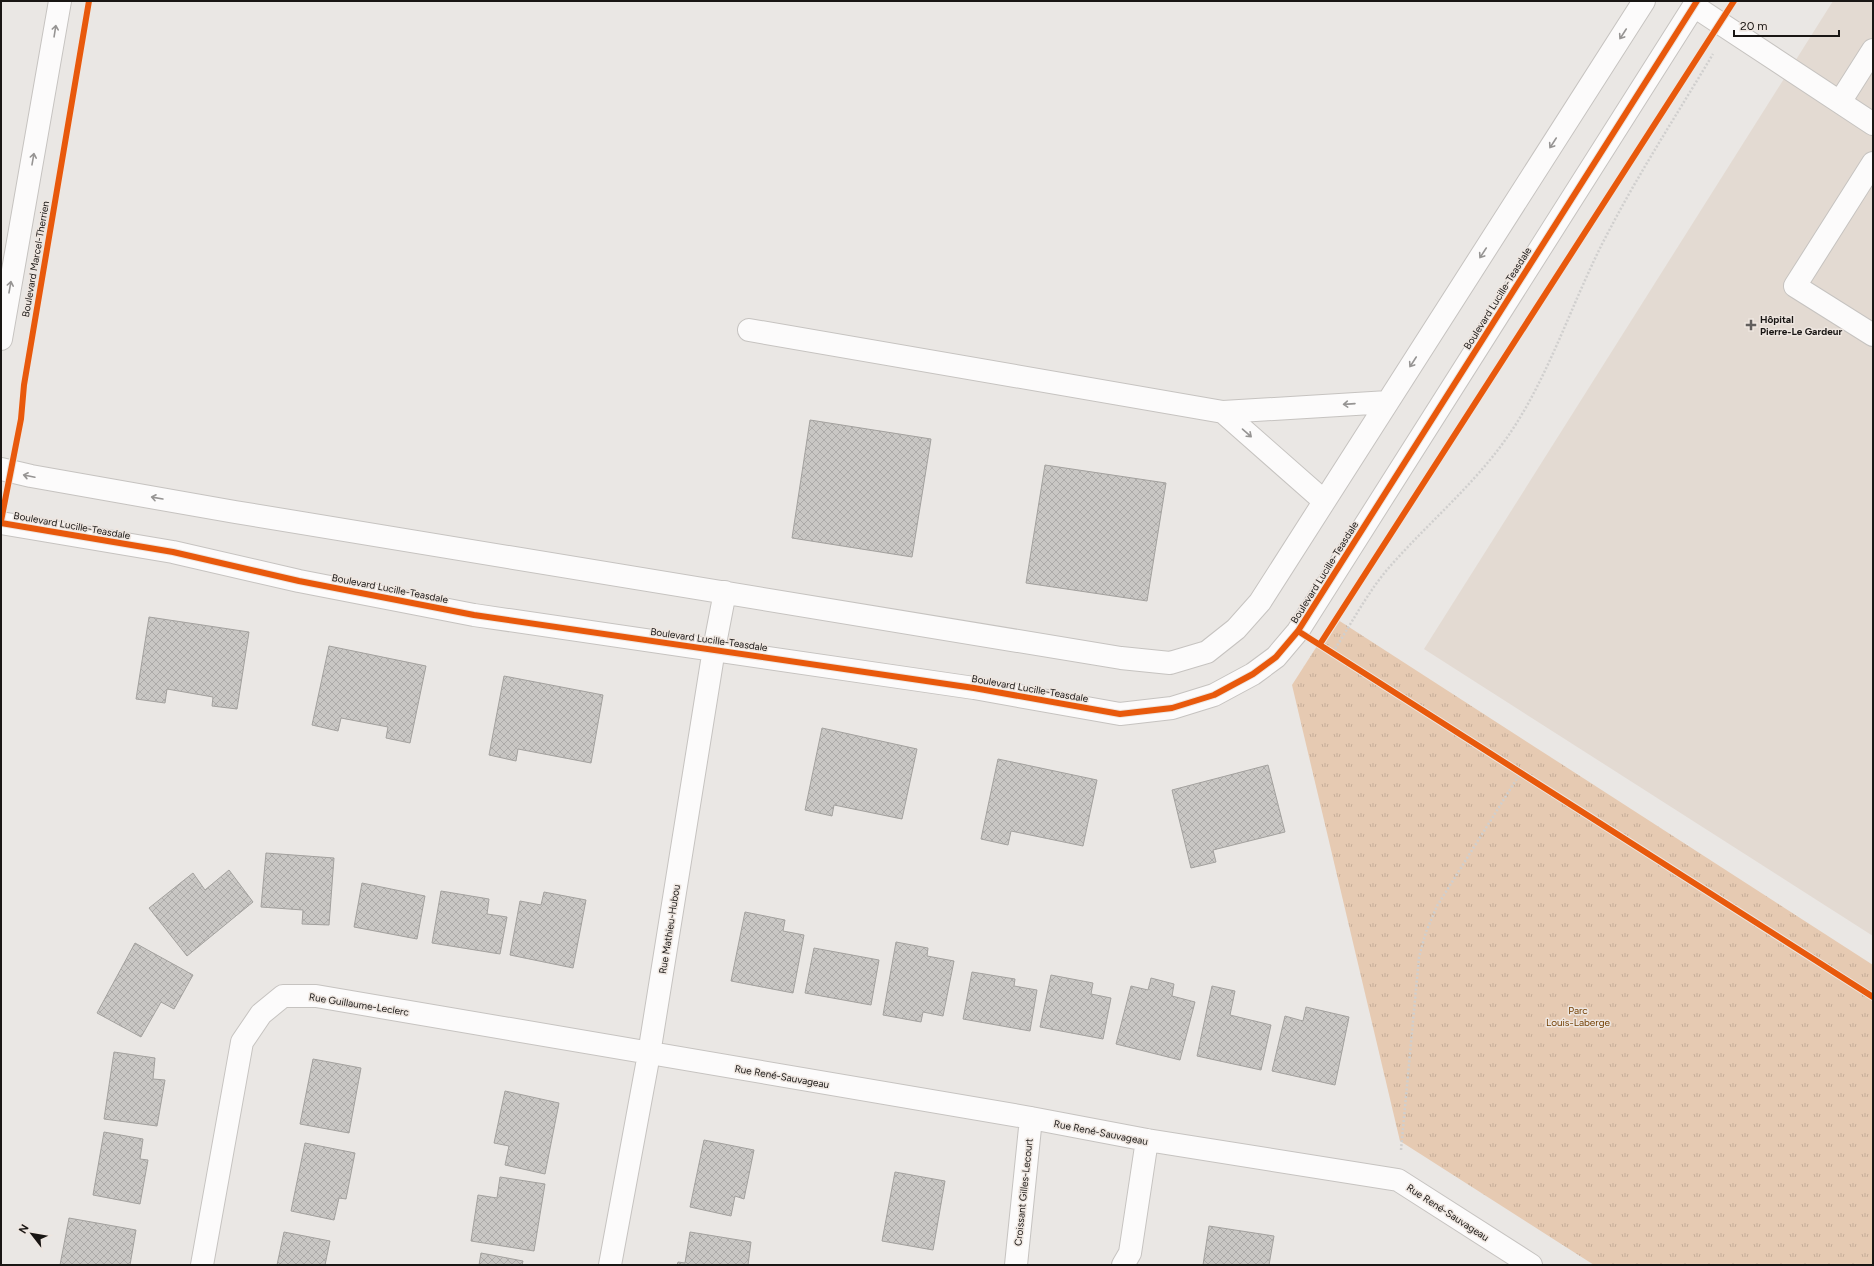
<svg xmlns="http://www.w3.org/2000/svg" width="1874" height="1266" viewBox="0 0 1874 1266" font-family="Figtree,sans-serif">
<style>
.built{fill:#e3dad2}
.park{fill:url(#park-tufts)}
.building{fill:url(#building-cross-hatch);stroke:#a3a19e}
.lines{fill:none;stroke-linecap:round;stroke-linejoin:round}
.minor-casing{stroke:#c6c3c0;stroke-width:24}
.path{stroke:#d0cfce;stroke-width:2.5;stroke-dasharray:2 2;stroke-linecap:butt}
.minor{stroke:#fcfbfb;stroke-width:22}
.cycleway-casing{stroke:#eee6e0;stroke-width:8}
.cycleway{stroke:#e8590c;stroke-width:6}
.oneway{stroke:#969493}
.poi-dot{fill:#625f5d;stroke:#eee6e0;stroke-width:1.5}
.labels{text-anchor:middle;stroke-width:3;stroke-linejoin:round;paint-order:stroke}
.street-label{font-size:10px;fill:#191614;stroke:#eee6e0}
.poi-label{font-size:10px;font-weight:bold;fill:#191614;stroke:#eee6e0;text-anchor:start}
.park-label{font-size:10px;fill:#723f03;stroke:#eee6e0}
</style>
<defs>
<pattern id="park-tufts" width="24" height="20" patternUnits="userSpaceOnUse"><rect width="24" height="20" fill="#e6cab2"/><path d="M3 7l-1-3M5 7V3M7 7l1-3M15 17l-1-3M17 17v-4M19 17l1-3" fill="none" stroke="#c5ad98"/></pattern>
<pattern id="building-cross-hatch" width="8" height="8" patternUnits="userSpaceOnUse"><rect width="8" height="8" fill="#c9c7c4"/><path d="M0 0l8 8M0 8l8-8" fill="none" stroke="#acaaa8"/></pattern>
</defs>
<rect width="100%" height="100%" fill="#eae7e4"/>
<path class="built" d="M 1833,1 L 1873,1 L 1873,936 L 1424,649 Z"/>
<path class="park" d="M 1335,618 L 1873,965 L 1873,1265 L 1594,1265 L 1400,1141 L 1292,685 Z"/>
<path class="building" d="M 810,420 L 931,439 L 912,557 L 792,538 Z
M 1045,465 L 1166,483 L 1147,601 L 1026,583 Z
M 149,617 L 249,632 L 237,709 L 212,706 L 213,697 L 167,689 L 165,703 L 136,699 Z
M 329,646 L 426,666 L 410,743 L 386,738 L 388,727 L 341,718 L 338,731 L 312,725 Z
M 504,676 L 603,695 L 591,763 L 518,749 L 516,761 L 489,755 Z
M 822,728 L 917,749 L 902,819 L 834,805 L 832,816 L 805,810 Z
M 998,759 L 1097,780 L 1083,846 L 1011,831 L 1008,845 L 981,839 Z
M 1268,765 L 1285,832 L 1213,850 L 1216,862 L 1191,868 L 1172,790 Z
M 266,853 L 334,858 L 329,925 L 302,924 L 303,910 L 261,907 Z
M 229,870 L 253,902 L 187,956 L 149,908 L 193,873 L 205,890 Z
M 362,883 L 425,896 L 417,939 L 354,927 Z
M 441,891 L 489,899 L 487,914 L 507,917 L 500,954 L 432,943 Z
M 544,892 L 586,900 L 573,968 L 510,955 L 520,901 L 541,905 Z
M 745,912 L 785,920 L 783,931 L 804,935 L 793,993 L 731,981 Z
M 896,942 L 928,948 L 927,956 L 954,961 L 943,1016 L 923,1012 L 921,1022 L 883,1015 Z
M 135,943 L 193,975 L 174,1009 L 161,1002 L 141,1037 L 97,1013 Z
M 814,948 L 879,960 L 871,1005 L 805,993 Z
M 972,972 L 1015,979 L 1014,986 L 1037,990 L 1030,1031 L 963,1019 Z
M 1051,975 L 1093,983 L 1091,994 L 1111,998 L 1103,1039 L 1040,1027 Z
M 1151,978 L 1174,984 L 1172,996 L 1195,1002 L 1180,1060 L 1116,1044 L 1131,986 L 1148,990 Z
M 1212,986 L 1235,991 L 1230,1015 L 1271,1025 L 1261,1070 L 1197,1056 Z
M 1306,1007 L 1349,1017 L 1335,1085 L 1272,1071 L 1285,1016 L 1303,1021 Z
M 114,1052 L 155,1058 L 153,1079 L 165,1080 L 157,1126 L 104,1119 Z
M 313,1059 L 361,1068 L 349,1133 L 300,1124 Z
M 505,1091 L 559,1103 L 545,1174 L 505,1165 L 509,1146 L 494,1143 Z
M 104,1132 L 143,1139 L 140,1159 L 148,1160 L 140,1204 L 93,1195 Z
M 704,1140 L 754,1150 L 744,1199 L 735,1196 L 731,1216 L 690,1207 Z
M 305,1143 L 355,1153 L 346,1199 L 339,1198 L 334,1220 L 291,1211 Z
M 895,1172 L 945,1181 L 933,1250 L 882,1241 Z
M 500,1177 L 545,1184 L 534,1251 L 471,1241 L 478,1195 L 497,1198 Z
M 69,1218 L 136,1230 L 130,1265 L 60,1265 Z
M 1209,1226 L 1274,1236 L 1269,1265 L 1203,1265 Z
M 284,1232 L 330,1241 L 325,1265 L 277,1265 Z
M 690,1232 L 751,1242 L 748,1265 L 677,1265 L 678,1262 L 685,1263 Z
M 481,1253 L 523,1261 L 522,1265 L 479,1265 Z"/>
<g class="lines">
<g class="minor-casing">
<path id="minor" d="M 1694,6 L 1873,124
M 1840,102 L 1873,50
M 1873,163 L 1795,286 L 1873,335
M 749,330 L 1223,412
M 1,339 L 60,1
M 1,469 L 31,476 L 235,512 L 1121,658 L 1170,663 L 1207,652 L 1236,629 L 1260,602 L 1644,1
M 1324,501 L 1223,412 L 1388,402
M 1,523 L 173,552 L 299,581 L 474,615 L 974,688 L 1120,714 L 1172,708 L 1214,695 L 1253,674 L 1276,657 L 1298,631 L 1697,1
M 202,1265 L 242,1042 L 261,1014 L 283,996 L 316,996 L 1031,1118 L 1147,1140 L 1398,1180 L 1531,1265
M 610,1265 L 649,1054 L 714,649 L 725,592
M 1016,1265 L 1031,1118
M 1123,1265 L 1130,1253 L 1147,1140"/>
</g>
<path class="path" d="M 1333,652 C 1352,623 1369,589 1393,563 C 1435,516 1482,478 1516,424 C 1555,362 1576,291 1611,227 C 1642,168 1679,111 1713,54
M 1401,1150 L 1419,957 L 1426,932 L 1437,906 L 1521,772"/>
<use href="#minor" class="minor"/>
<g class="cycleway-casing">
<path id="cycleway" d="M 1,521 L 21,419 L 24,385 L 89,1
M 1,523 L 173,552 L 299,581 L 474,615 L 974,688 L 1120,714 L 1172,708 L 1214,695 L 1253,674 L 1276,657 L 1298,631 L 1697,1
M 1298,631 L 1873,997
M 1320,644 L 1734,1"/>
</g>
<use href="#cycleway" class="cycleway"/>
</g>
<defs><path id="oneway-shaft" d="M-6 0H5M1.5-3L5.5 0L1.5 3" fill="none" stroke-width="1.6" stroke-linecap="round" stroke-linejoin="round"/></defs>
<g class="oneway">
<use href="#oneway-shaft" transform="translate(55 31) rotate(-81)"/>
<use href="#oneway-shaft" transform="translate(1623 34) rotate(123)"/>
<use href="#oneway-shaft" transform="translate(1553 143) rotate(123)"/>
<use href="#oneway-shaft" transform="translate(33 159) rotate(-80)"/>
<use href="#oneway-shaft" transform="translate(1483 253) rotate(123)"/>
<use href="#oneway-shaft" transform="translate(10 287) rotate(-80)"/>
<use href="#oneway-shaft" transform="translate(1413 362) rotate(123)"/>
<use href="#oneway-shaft" transform="translate(1349 404) rotate(176)"/>
<use href="#oneway-shaft" transform="translate(1247 433) rotate(41)"/>
<use href="#oneway-shaft" transform="translate(29 476) rotate(-168)"/>
<use href="#oneway-shaft" transform="translate(157 498) rotate(-170)"/>
</g>
<path class="poi-dot" d="M1749 319h4v4h4v4h-4v4h-4v-4h-4v-4h4z"/>
<g class="labels">
<g class="street-label">
<text transform="translate(35 259) rotate(-80)" y="4">Boulevard Marcel-Therrien</text>
<text transform="translate(1497 298) rotate(-58)" y="4">Boulevard Lucille-Teasdale</text>
<text transform="translate(72 525) rotate(10)" y="4">Boulevard Lucille-Teasdale</text>
<text transform="translate(1324 572) rotate(-58)" y="4">Boulevard Lucille-Teasdale</text>
<text transform="translate(390 588) rotate(11)" y="4">Boulevard Lucille-Teasdale</text>
<text transform="translate(709 639) rotate(8)" y="4">Boulevard Lucille-Teasdale</text>
<text transform="translate(1030 688) rotate(10)" y="4">Boulevard Lucille-Teasdale</text>
<text transform="translate(669 929) rotate(-81)" y="4">Rue Mathieu-Hubou</text>
<text transform="translate(359 1004) rotate(9)" y="4">Rue Guillaume-Leclerc</text>
<text transform="translate(782 1076) rotate(10)" y="4">Rue René-Sauvageau</text>
<text transform="translate(1101 1132) rotate(11)" y="4">Rue René-Sauvageau</text>
<text transform="translate(1023 1192) rotate(-84)" y="4">Croissant Gilles-Lecourt</text>
<text transform="translate(1448 1212) rotate(33)" y="4">Rue René-Sauvageau</text>
</g>
<g class="poi-label">
<text x="1760" y="323">Hôpital<tspan x="1760" dy="12">Pierre-Le Gardeur</tspan></text>
</g>
<g class="park-label">
<text x="1578" y="1014">Parc<tspan x="1578" dy="12">Louis-Laberge</tspan></text>
</g>
</g>
<rect width="1874" height="1266" fill="none" stroke="#191614" stroke-width="4"/>
<g transform="translate(32 1234) rotate(301)" stroke="#eee6e0" stroke-width="3" paint-order="stroke">
<path d="M0-3L7 15L0 10L-7 15Z" fill="#191614"/>
<text y="-6" font-size="11" font-weight="bold" text-anchor="middle" fill="#191614">N</text>
</g>
<path d="M1734 30v6h105v-6" fill="none" stroke="#191614" stroke-width="2"/>
<text x="1740" y="30" font-size="12" fill="#191614" stroke="#eee6e0" stroke-width="3" paint-order="stroke">20 m</text>
</svg>
